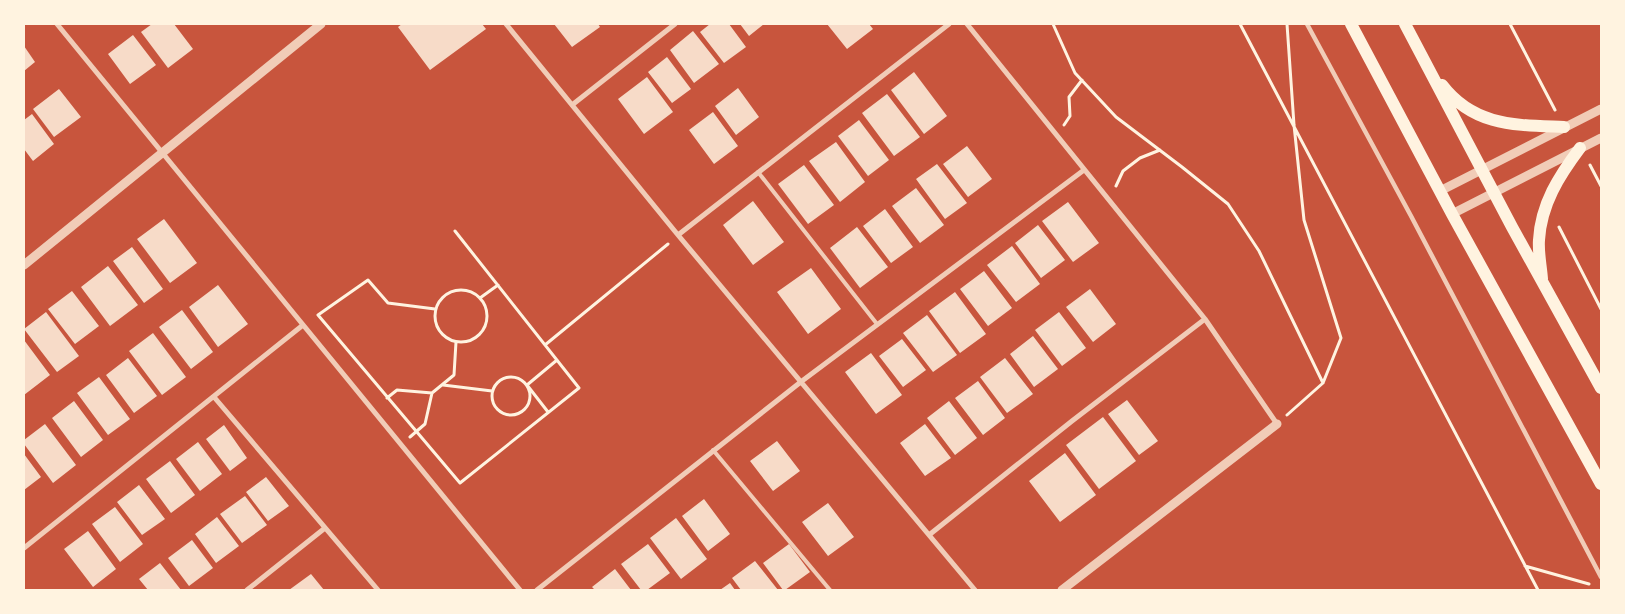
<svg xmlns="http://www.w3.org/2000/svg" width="1625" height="614" viewBox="0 0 1625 614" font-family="Arial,sans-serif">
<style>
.building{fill:#f7dbc8}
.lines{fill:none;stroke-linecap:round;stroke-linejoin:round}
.path{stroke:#fff3e0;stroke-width:3}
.service{stroke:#f1ccb7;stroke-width:4}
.pedestrian{stroke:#f1ccb7;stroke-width:4.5}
.minor{stroke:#f1ccb7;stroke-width:5}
.tertiary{stroke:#f1ccb7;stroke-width:9}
.primary{stroke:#fff3e0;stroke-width:12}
</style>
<rect width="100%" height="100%" fill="#c8553d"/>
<path class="building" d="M 152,24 L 174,24 L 193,49 L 168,68 L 141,32 Z
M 402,24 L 482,24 L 486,29 L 430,70 L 398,27 Z
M 554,24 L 598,24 L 600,27 L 572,47 Z
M 710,24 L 729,24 L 746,47 L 724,63 L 700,32 Z
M 740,24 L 764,24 L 749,36 Z
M 827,24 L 869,24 L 873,29 L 847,49 Z
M 693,31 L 719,64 L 694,83 L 670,50 Z
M 133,35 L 156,65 L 130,84 L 108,54 Z
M 24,46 L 35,62 L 24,71 Z
M 667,57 L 691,89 L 672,103 L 648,72 Z
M 914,72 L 947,116 L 924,134 L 891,90 Z
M 647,77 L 673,112 L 644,134 L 618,99 Z
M 738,88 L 759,117 L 736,135 L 715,106 Z
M 59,89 L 81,117 L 54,137 L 33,109 Z
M 887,94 L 920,137 L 894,156 L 862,113 Z
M 713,112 L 738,146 L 714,164 L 689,130 Z
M 32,114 L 54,144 L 33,161 L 24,149 L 24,120 Z
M 859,120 L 889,160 L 868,176 L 838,136 Z
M 836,142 L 865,182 L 840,202 L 809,161 Z
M 967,146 L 992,179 L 968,197 L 943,164 Z
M 937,164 L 967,203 L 945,219 L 916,179 Z
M 804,165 L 834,205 L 808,224 L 778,184 Z
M 916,188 L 944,225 L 920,243 L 892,206 Z
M 753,201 L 784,242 L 753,265 L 723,225 Z
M 1068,202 L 1099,243 L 1073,262 L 1042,221 Z
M 885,209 L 913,247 L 891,263 L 863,226 Z
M 164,219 L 197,263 L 170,283 L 137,239 Z
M 1038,225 L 1065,260 L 1041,278 L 1015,243 Z
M 857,227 L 888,267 L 860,288 L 830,248 Z
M 1012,246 L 1040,284 L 1016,302 L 987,265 Z
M 132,247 L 163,289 L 144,303 L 113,261 Z
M 108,266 L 138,305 L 110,326 L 81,287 Z
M 811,268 L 841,309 L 808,334 L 777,292 Z
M 984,271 L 1012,308 L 988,326 L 960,289 Z
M 218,285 L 248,324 L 218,347 L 189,307 Z
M 1090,289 L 1116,324 L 1093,342 L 1066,307 Z
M 72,291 L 99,326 L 75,344 L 48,309 Z
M 955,292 L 986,334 L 960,353 L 929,311 Z
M 182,310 L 213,352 L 191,369 L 159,327 Z
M 46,312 L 79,356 L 57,372 L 24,329 Z
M 1059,312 L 1086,348 L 1062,366 L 1035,330 Z
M 927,315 L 957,355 L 933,372 L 903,333 Z
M 153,333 L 186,377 L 162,395 L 129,351 Z
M 1033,336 L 1058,369 L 1034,387 L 1010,354 Z
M 902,339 L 926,370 L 903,387 L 879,356 Z
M 24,340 L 50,375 L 24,395 Z
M 871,353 L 902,395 L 876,414 L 845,372 Z
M 128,358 L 157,396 L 134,413 L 106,375 Z
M 1005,358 L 1033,394 L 1007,413 L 980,377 Z
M 99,377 L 130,419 L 108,435 L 77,393 Z
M 978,381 L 1005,418 L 983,435 L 955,398 Z
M 1127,400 L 1158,441 L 1139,455 L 1108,414 Z
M 74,401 L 103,440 L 81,457 L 52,418 Z
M 949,401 L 977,438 L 955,455 L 927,418 Z
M 1103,417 L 1136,461 L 1099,489 L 1066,445 Z
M 45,424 L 76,465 L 53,483 L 24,444 L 24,440 Z
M 925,424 L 951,458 L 925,476 L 900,443 Z
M 224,425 L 247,458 L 230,471 L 206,439 Z
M 777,441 L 800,471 L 773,491 L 750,461 Z
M 198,442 L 222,474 L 200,491 L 176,459 Z
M 1065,453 L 1096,495 L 1060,522 L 1029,481 Z
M 24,454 L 41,477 L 24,490 Z
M 170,461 L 195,495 L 171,513 L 146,479 Z
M 266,477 L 289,506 L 268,521 L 246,492 Z
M 139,485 L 165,519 L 142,535 L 117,502 Z
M 245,496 L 267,525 L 242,543 L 220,514 Z
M 704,499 L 730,534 L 708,551 L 682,516 Z
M 828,503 L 854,537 L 828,556 L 802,522 Z
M 115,507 L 143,544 L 120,562 L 92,524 Z
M 217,517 L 239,546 L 216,563 L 195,534 Z
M 676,518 L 707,559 L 681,579 L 650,538 Z
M 88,531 L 116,569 L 93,587 L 64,549 Z
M 192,540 L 213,568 L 189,586 L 168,558 Z
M 648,544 L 670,573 L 647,590 L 641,590 L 621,564 Z
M 789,544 L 810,572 L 785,590 L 783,590 L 763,563 Z
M 755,561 L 778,590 L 741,590 L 732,578 Z
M 160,563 L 181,590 L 148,590 L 139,579 Z
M 615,569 L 631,590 L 595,590 L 592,587 Z
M 311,574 L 324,590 L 289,590 Z
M 730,583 L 735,590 L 720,590 Z"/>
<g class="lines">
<path class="path" d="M 1053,24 L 1075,73 L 1116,117 L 1182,167 L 1228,204 L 1259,251 L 1323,383
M 1240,24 L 1538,590
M 1510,24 L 1555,110
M 1064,125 L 1070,116 L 1069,97 L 1082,80
M 1590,165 L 1601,186
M 1116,186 L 1123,171 L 1140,158 L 1160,150
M 1559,227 L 1601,309
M435 316a26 26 0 1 1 52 0a26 26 0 1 1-52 0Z
M 480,298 L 498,285
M 318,315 L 460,483 L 579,388 L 455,231
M 318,315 L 368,280 L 388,303 L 435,309
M 545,345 L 668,244
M492 396a19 19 0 1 1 38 0a19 19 0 1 1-38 0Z
M 443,385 L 492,391
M 387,398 L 397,390 L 432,393 L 454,375 L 456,342
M 548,412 L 527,385 L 557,360
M 1287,415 L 1323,383 L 1341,338 L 1304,220 L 1294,125 L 1287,24
M 410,437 L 425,424 L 432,393
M 1525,566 L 1589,584"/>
<path class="service" d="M 758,172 L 877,324
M 713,450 L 830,590"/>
<path class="pedestrian" d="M 1307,24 L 1411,216 L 1601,577"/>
<path class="minor" d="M 57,24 L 520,590
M 506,24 L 678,235 L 975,590
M 967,24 L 1205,319 L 1277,424
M 572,105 L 675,24
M 678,235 L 949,24
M 214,397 L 378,590
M 929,535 L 1072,421 L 1205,319
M 24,548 L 303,325
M 247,590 L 325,528
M 537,590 L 802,381 L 1084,170"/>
<path class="tertiary" d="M 1440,191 L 1601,109
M 1452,214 L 1601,138
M 24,265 L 321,24
M 1062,590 L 1277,424"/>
<path class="primary" d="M 1351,24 L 1452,214 L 1601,484
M 1405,24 L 1512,227 L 1601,388
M 1442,85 C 1474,127 1517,125 1564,127
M 1542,279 C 1541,266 1538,252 1539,240 C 1541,204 1559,176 1580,148"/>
</g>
<rect width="1625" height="614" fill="none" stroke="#fff3e0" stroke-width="50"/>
</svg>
